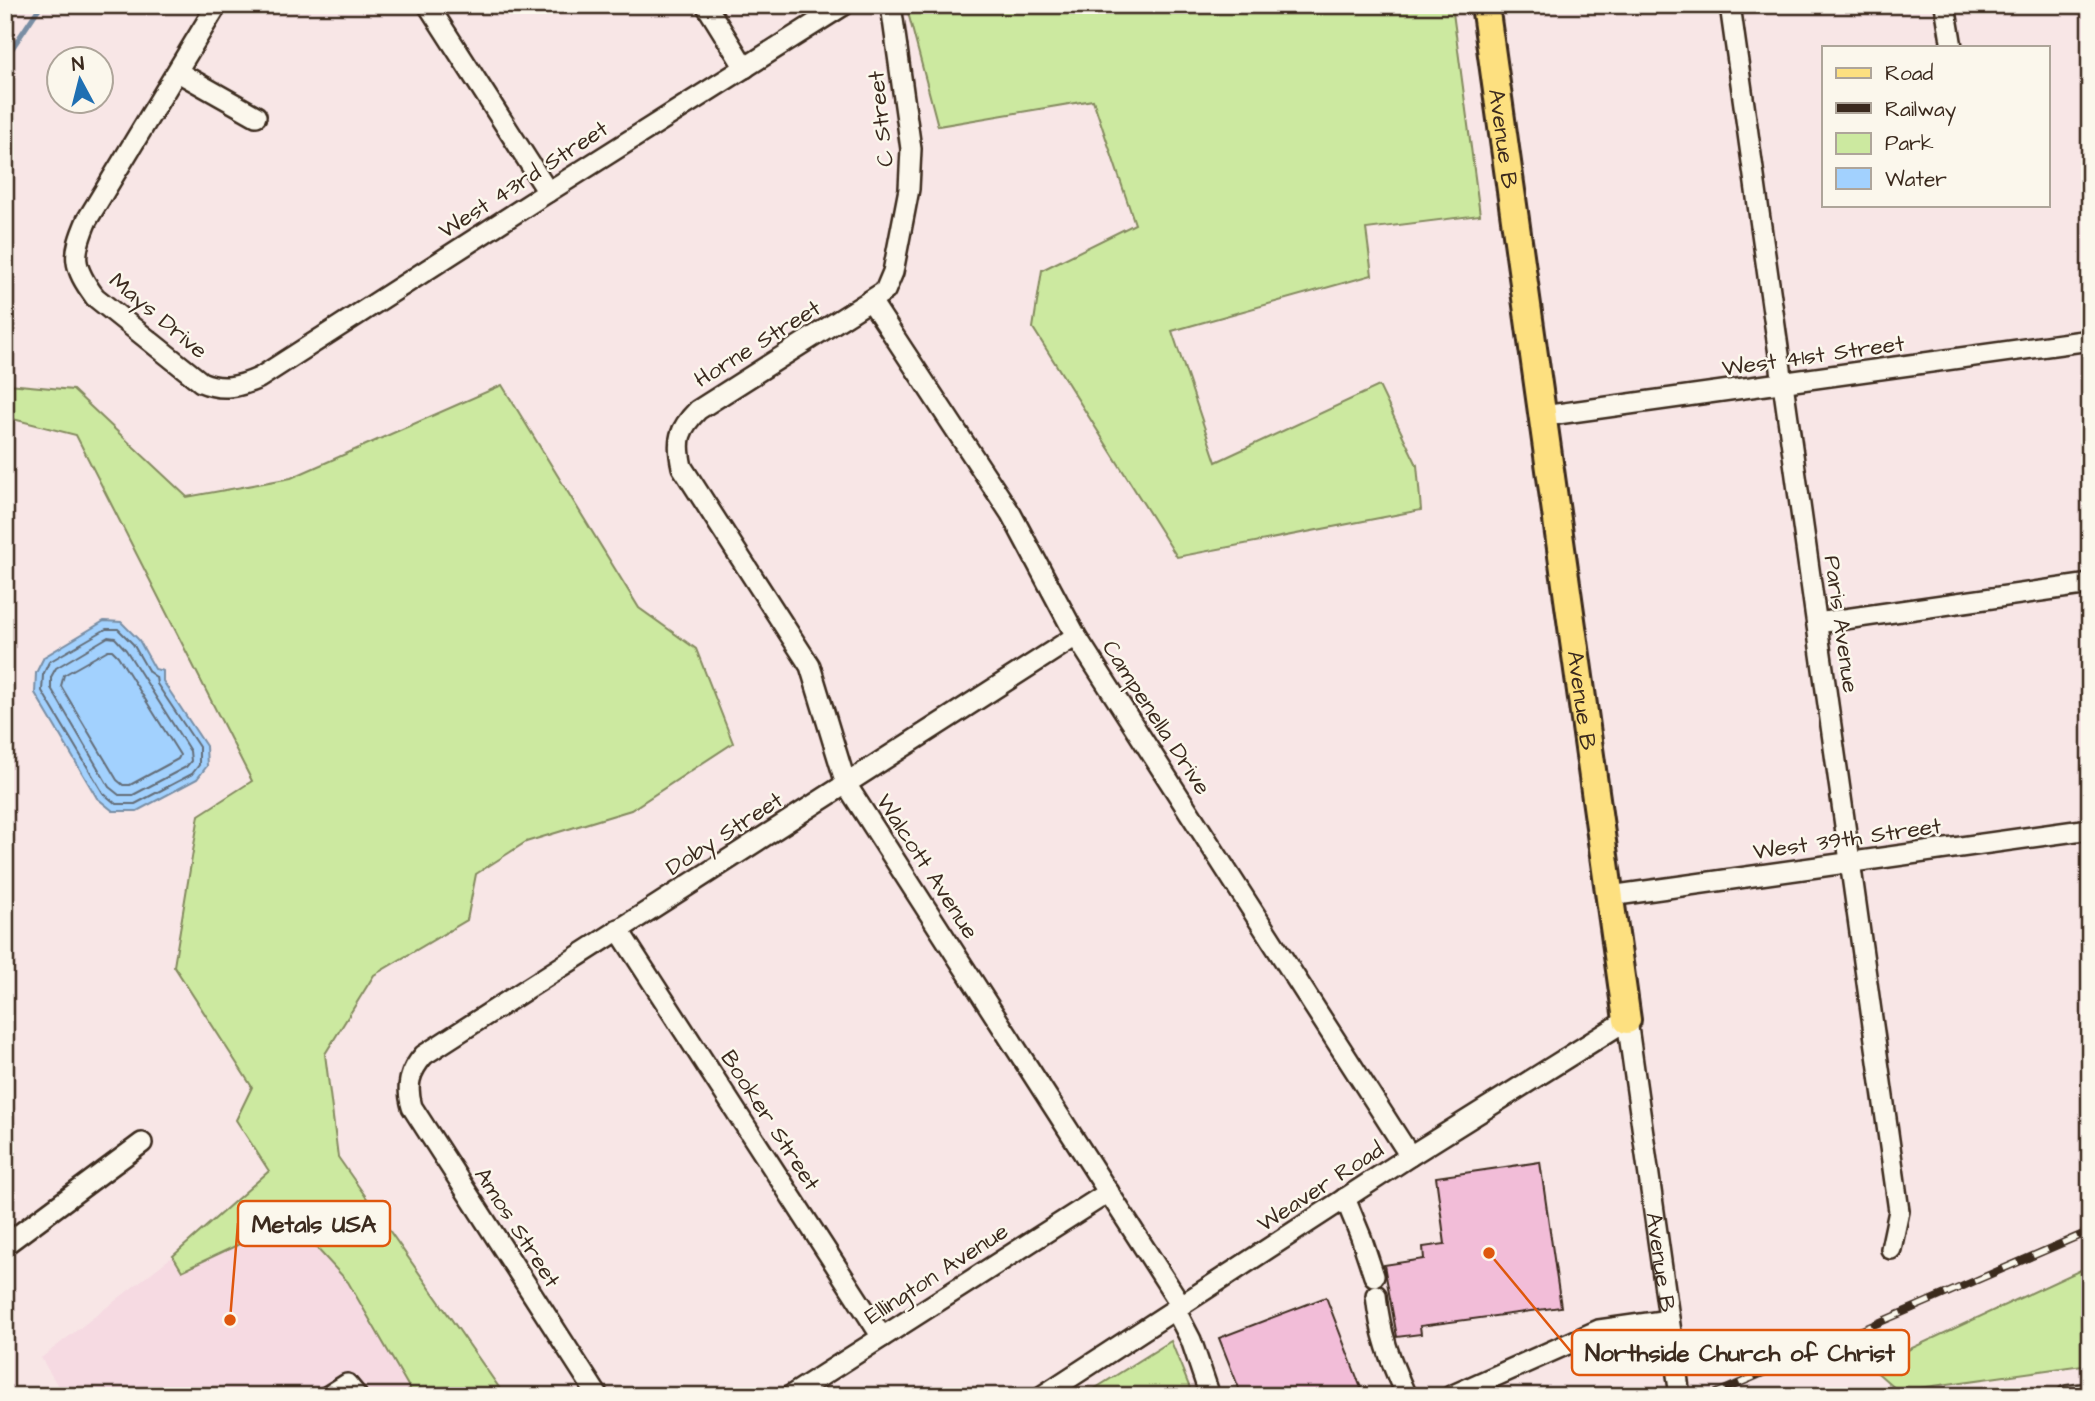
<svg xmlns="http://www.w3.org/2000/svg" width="2095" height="1401" viewBox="0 0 2095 1401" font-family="'Architects Daughter',sans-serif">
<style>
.built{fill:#f6dae2}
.green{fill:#cce9a0;stroke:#848a5f;stroke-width:2}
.water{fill:#a2d1fe;stroke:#798ea4;stroke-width:2}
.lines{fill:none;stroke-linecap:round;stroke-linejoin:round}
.shore{stroke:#646d78;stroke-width:2}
.stream{stroke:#798ea4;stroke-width:5}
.building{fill:#f2bdd8;stroke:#3b2a1e;stroke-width:2}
.minor-casing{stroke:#3b2a1e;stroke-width:24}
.major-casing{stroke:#3b2a1e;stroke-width:32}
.minor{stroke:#fbf7ec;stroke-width:19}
.major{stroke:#fde080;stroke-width:26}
.rail-casing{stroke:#3b2a1e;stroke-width:8}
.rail{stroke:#fbf7ec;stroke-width:5;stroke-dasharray:16;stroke-linecap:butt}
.labels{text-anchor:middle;stroke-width:5;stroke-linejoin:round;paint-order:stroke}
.street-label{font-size:23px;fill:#3b2a1e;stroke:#fbf7ec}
.leader{fill:none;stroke:#df570d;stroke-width:2.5}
.callout-dot{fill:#df570d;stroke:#fbf7ec;stroke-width:2.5}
.callout{fill:#fbf7ec;stroke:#df570d;stroke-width:2.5}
.callout-label{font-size:24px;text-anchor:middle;font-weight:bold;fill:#3b2a1e}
</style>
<rect width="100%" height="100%" fill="#f8e6e6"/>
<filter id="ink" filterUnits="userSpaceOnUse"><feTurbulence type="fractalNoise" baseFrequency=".0143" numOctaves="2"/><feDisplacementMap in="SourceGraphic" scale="14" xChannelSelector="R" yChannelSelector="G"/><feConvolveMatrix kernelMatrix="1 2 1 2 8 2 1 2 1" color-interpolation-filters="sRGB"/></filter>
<g filter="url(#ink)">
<path class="built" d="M 291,1220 L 348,1282 L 414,1396 L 64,1396 L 41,1358 L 173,1256 L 182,1271 Z"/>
<path class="green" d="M 906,5 L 1452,5 L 1480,215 L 1366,229 L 1372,275 L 1172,331 L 1216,462 L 1379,386 L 1417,465 L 1421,510 L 1177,557 L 1033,328 L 1042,270 L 1135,224 L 1093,100 L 938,126 Z
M 5,380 L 8,384 L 73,390 L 187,497 L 291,478 L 502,385 L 639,608 L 696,649 L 733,743 L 631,810 L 526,842 L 476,874 L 467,920 L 374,975 L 325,1054 L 338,1157 L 505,1396 L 414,1396 L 348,1282 L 291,1220 L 182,1271 L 173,1256 L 269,1171 L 236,1120 L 252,1087 L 174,966 L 199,815 L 252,781 L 76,435 L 5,417 Z
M 2083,1269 L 2090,1364 L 1898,1391 L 1871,1367 Z
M 1171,1341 L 1193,1396 L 1083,1396 Z"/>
<path class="water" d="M 104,621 L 121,622 L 139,640 L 155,669 L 163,671 L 163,681 L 206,746 L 207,766 L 197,779 L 137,811 L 113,811 L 97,798 L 35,693 L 36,673 L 44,657 Z"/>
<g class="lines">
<path class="shore" d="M 106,629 L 118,629 L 133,644 L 149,672 L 156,677 L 157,684 L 199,747 L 199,765 L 192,774 L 135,804 L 116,804 L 103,793 L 42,691 L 43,675 L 49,662 Z
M 108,637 L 115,638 L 126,650 L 190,751 L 191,761 L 186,767 L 133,795 L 119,795 L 109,787 L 51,688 L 51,677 L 56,668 Z
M 108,650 L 112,650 L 118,656 L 180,755 L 178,759 L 130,785 L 123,785 L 117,780 L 61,686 L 64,675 Z"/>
<path class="stream" d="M 5,59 L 41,5"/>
</g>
<path class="building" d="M 1540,1162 L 1561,1307 L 1420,1326 L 1421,1334 L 1397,1337 L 1384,1265 L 1424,1259 L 1423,1247 L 1445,1244 L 1436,1177 Z
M 1326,1297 L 1364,1396 L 1242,1396 L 1219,1338 Z"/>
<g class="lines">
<g class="minor-casing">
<g id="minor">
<path d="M 217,5 L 87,220 C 72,255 72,266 95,297 L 201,382 C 222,391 239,387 259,378 L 548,192 L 844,5"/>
<path d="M 428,5 L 548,192"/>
<path d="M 706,5 L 745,68"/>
<path d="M 891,5 L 911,149 L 909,189 L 893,272 L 885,291 L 698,410 C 679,429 676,440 682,467 L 810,666 L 846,784 L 1181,1305"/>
<path d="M 1730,5 L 1899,1211 L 1891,1249"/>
<path d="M 1945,5 L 1952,47"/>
<path d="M 178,72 L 256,116"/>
<path d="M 871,301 L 1011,514 L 1076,636 L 1410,1156"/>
<path d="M 1543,416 L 2090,340"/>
<path d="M 1817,623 L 2090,584"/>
<path d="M 1610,896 L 2090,829"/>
<path d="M 618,929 L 882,1337"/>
<path d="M 1345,1198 L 1361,1237 L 1374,1276"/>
<path d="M 5,1245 L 142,1143"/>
<path d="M 1376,1295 C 1380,1334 1390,1360 1406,1396"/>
<path d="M 1175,1309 L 1191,1340 L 1210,1396"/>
<path d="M 328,1396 L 347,1384 L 357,1396"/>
<path d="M 598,1396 L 412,1107 C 406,1086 409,1072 424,1055 L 1076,636"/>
<path d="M 790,1396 L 1109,1192"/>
<path id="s1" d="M 1042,1396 L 1410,1156 L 1627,1020 L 1680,1396"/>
<path d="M 1451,1396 L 1599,1330 L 1669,1320"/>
<path d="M 2067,1396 L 2090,1393"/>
</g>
</g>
<g class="major-casing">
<g id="major">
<path id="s2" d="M 1485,5 L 1627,1020"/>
</g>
</g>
<use href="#minor" class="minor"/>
<use href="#major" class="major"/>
<g class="rail-casing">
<path id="rail" d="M 1710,1396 L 2090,1231"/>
</g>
<use href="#rail" class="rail"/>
</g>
</g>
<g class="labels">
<g class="street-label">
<text transform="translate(880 119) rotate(-96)" y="8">C Street</text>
<text dy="8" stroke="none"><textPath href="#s2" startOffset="135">Avenue B</textPath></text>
<text transform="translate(523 179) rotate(-33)" y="8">West 43rd Street</text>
<text transform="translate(159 315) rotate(40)" y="8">Mays Drive</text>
<text transform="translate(757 343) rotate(-32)" y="8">Horne Street</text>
<text transform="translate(1813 355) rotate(-8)" y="8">West 41st Street</text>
<text transform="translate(1842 624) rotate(82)" y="8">Paris Avenue</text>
<text dy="8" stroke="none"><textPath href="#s2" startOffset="702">Avenue B</textPath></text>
<text transform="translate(1157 717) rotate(57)" y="8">Campenella Drive</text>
<text transform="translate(724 833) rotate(-33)" y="8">Doby Street</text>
<text transform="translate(1847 838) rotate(-8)" y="8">West 39th Street</text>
<text transform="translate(928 866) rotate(57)" y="8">Walcott Avenue</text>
<text transform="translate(771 1120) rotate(57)" y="8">Booker Street</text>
<text transform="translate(1320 1186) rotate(-33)" y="8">Weaver Road</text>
<text transform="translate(518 1227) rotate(57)" y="8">Amos Street</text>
<text dy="8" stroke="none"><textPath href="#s1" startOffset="940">Avenue B</textPath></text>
<text transform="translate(936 1273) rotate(-33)" y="8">Ellington Avenue</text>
</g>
</g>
<path class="leader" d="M230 1320L238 1223M1489 1253L1572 1353"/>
<g class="callout-dot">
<circle cx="230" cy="1320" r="7"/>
<circle cx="1489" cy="1253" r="7"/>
</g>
<g class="callout">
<rect x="238" y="1201" width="152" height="45" rx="7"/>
<rect x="1572" y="1330" width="337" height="45" rx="7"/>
</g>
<g class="callout-label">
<text x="314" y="1232">Metals USA</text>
<text x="1740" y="1361">Northside Church of Christ</text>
</g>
<rect width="2095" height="1401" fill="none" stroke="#fbf7ec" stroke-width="28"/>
<rect x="14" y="14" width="2067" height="1373" fill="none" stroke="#3b2a1e" stroke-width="2.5" filter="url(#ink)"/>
<rect x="1822" y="46" width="228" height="161" fill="#fbf7ec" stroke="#aea59a" stroke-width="2"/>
<rect x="1836" y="68" width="35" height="10" fill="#fde080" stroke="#aea59a" stroke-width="2"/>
<text x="1885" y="80" font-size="21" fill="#3b2a1e">Road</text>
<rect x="1836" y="103" width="35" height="10" fill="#3b2a1e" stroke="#aea59a" stroke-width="2"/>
<text x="1885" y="116" font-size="21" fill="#3b2a1e">Railway</text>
<rect x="1836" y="133" width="35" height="21" fill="#cce9a0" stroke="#aea59a" stroke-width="2"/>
<text x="1885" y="150" font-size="21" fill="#3b2a1e">Park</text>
<rect x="1836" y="168" width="35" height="21" fill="#a2d1fe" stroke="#aea59a" stroke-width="2"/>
<text x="1885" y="186" font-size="21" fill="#3b2a1e">Water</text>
<g transform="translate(80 80) rotate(353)"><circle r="33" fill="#fbf7ec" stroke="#aea59a" stroke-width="2"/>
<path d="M0-5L12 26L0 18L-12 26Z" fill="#1f6fb2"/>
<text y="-10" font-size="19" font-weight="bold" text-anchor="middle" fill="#3b2a1e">N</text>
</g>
</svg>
